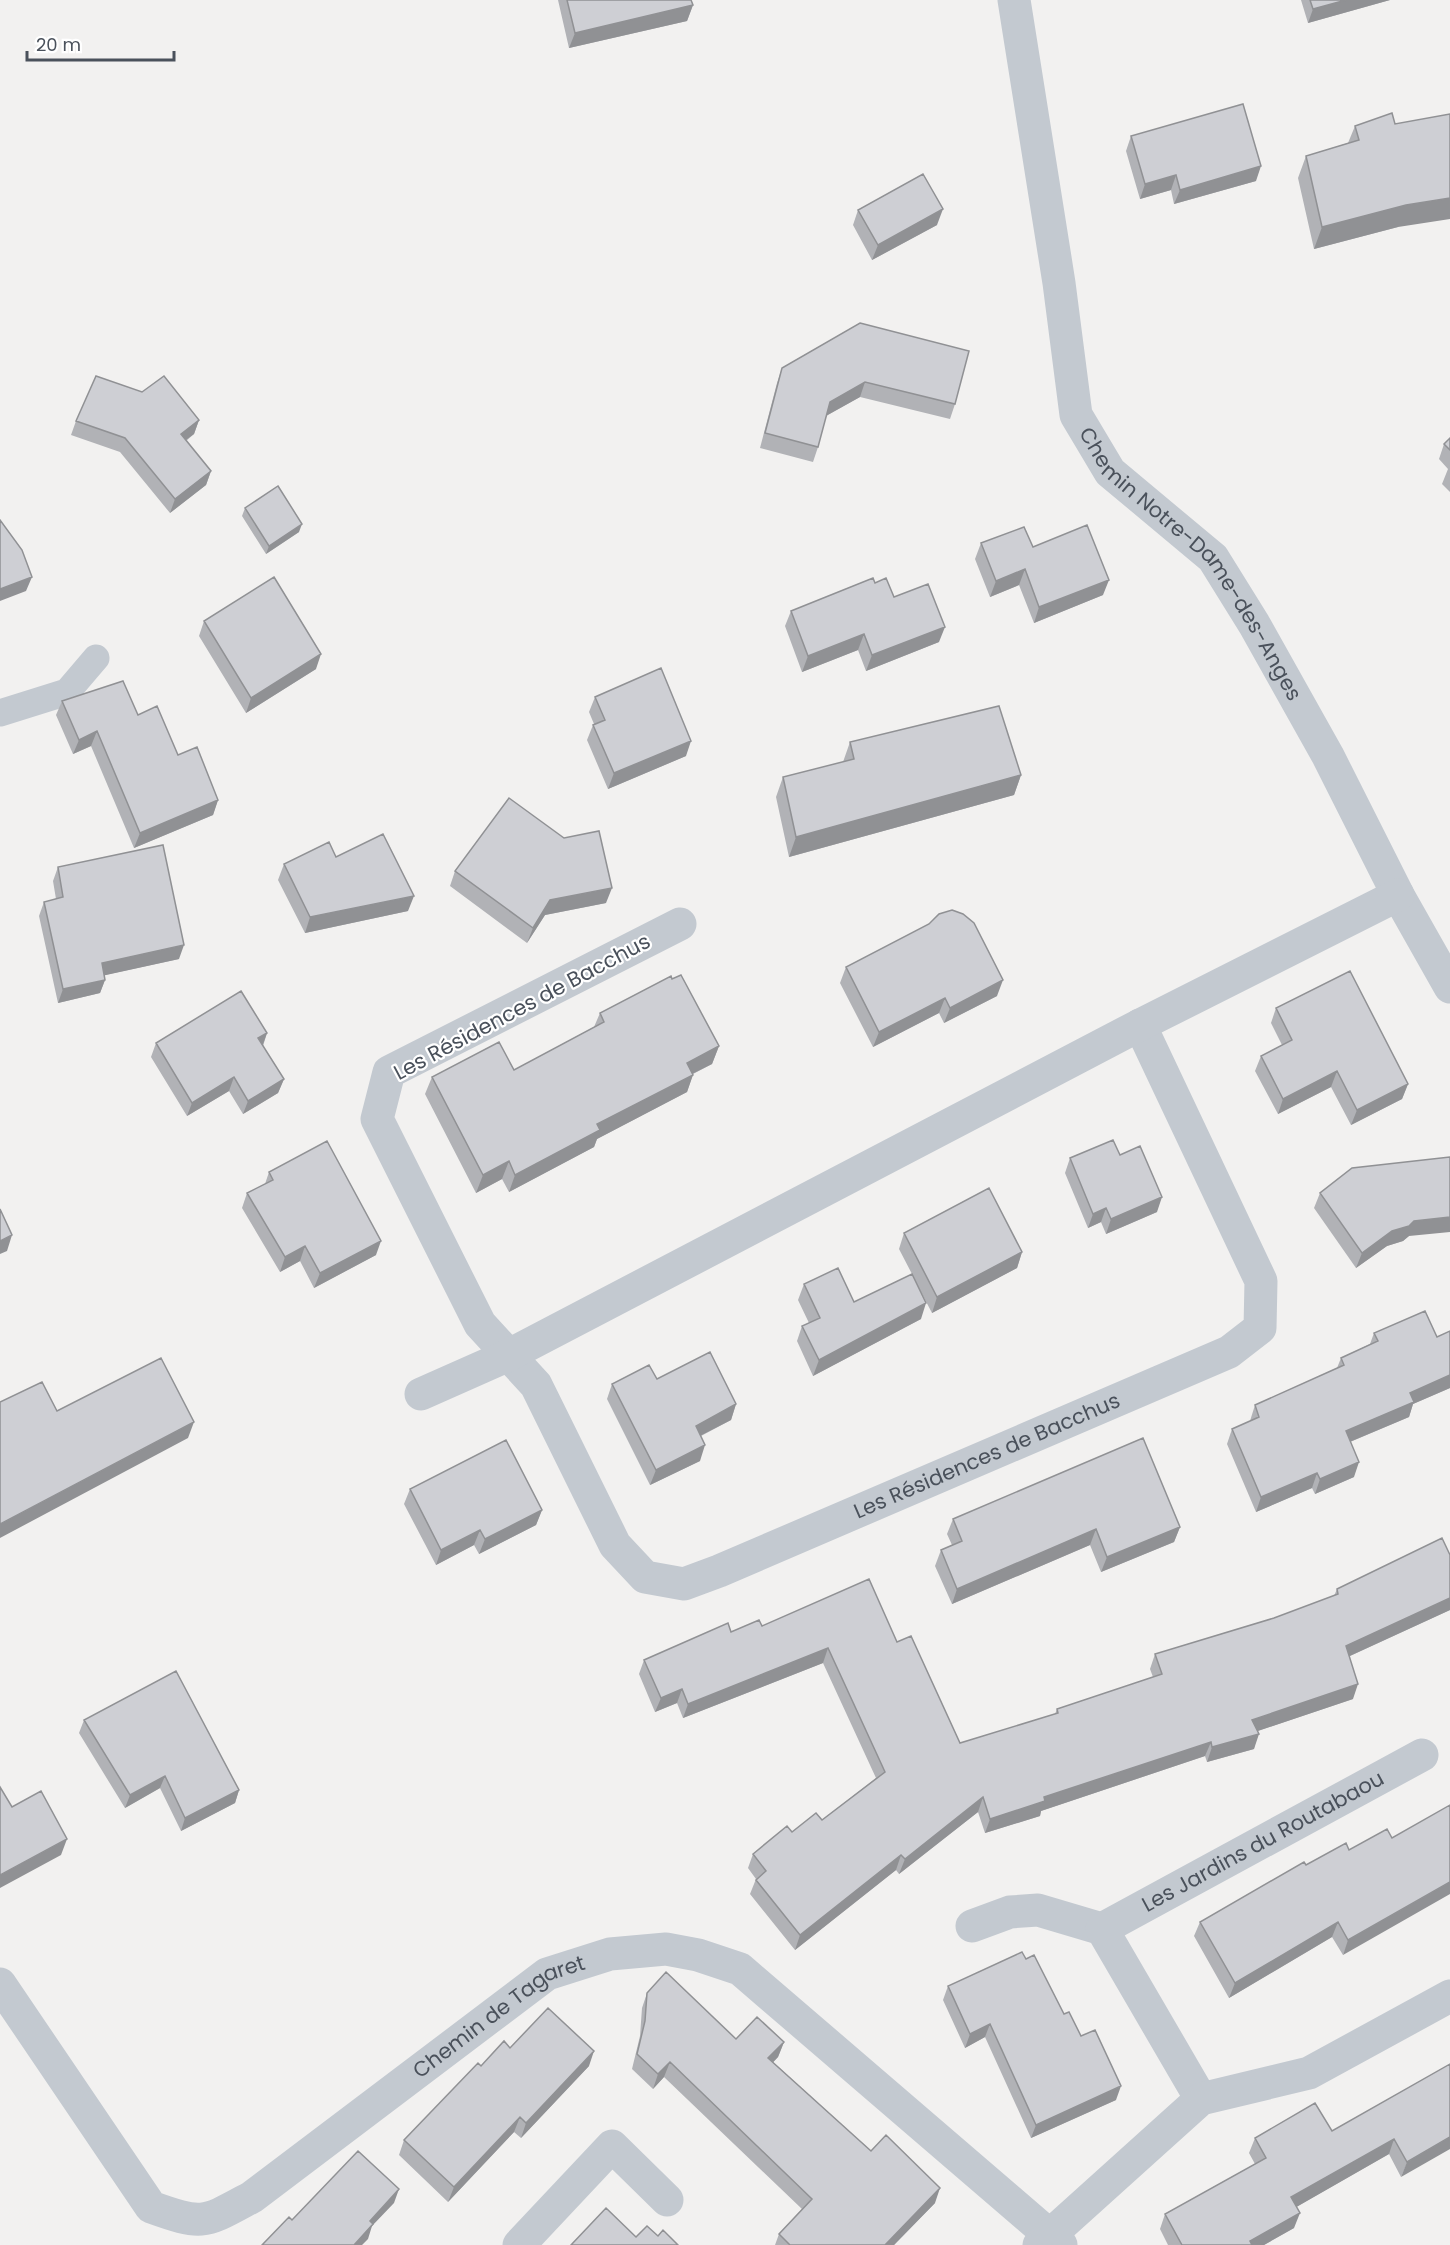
<svg xmlns="http://www.w3.org/2000/svg" width="1450" height="2245" viewBox="0 0 1450 2245" font-family="Poppins,sans-serif">
<style>
.lines{fill:none;stroke-linecap:round;stroke-linejoin:round}
.lane{stroke:#c3c9d0;stroke-width:27}
.street{stroke:#c3c9d0;stroke-width:33}
.wall{fill:#b1b2b6}
.shaded-wall{fill:#909194}
.building{fill:#cecfd4;stroke:#909194;stroke-width:1.5}
.labels{text-anchor:middle;stroke-width:4.5;stroke-linejoin:round;paint-order:stroke}
.street-label{font-size:21px;fill:#4a515b;stroke:#fff}
</style>
<rect width="100%" height="100%" fill="#f2f1f0"/>
<g class="lines">
<path class="lane" d="M 0,713 L 67,692 L 96,658"/>
<g class="street">
<path id="s1" d="M 1014,0 L 1059,283 L 1076,415 L 1110,472 L 1213,558 L 1254,624 L 1328,756 L 1398,895 L 1450,987"/>
<path id="s2" d="M 680,924 L 389,1072 L 377,1119 L 480,1324 L 536,1385 L 615,1545 L 645,1577 L 684,1584 L 719,1571 L 1229,1352 L 1260,1328 L 1261,1281 L 1140,1025"/>
<path d="M 421,1394 L 509,1355 L 1140,1025 L 1398,895"/>
<path d="M 972,1926 L 1010,1912 L 1038,1910 L 1102,1929"/>
<path id="s3" d="M 0,1984 L 151,2207 C 204,2226 204,2223 252,2197 L 547,1974 L 610,1954 L 666,1949 L 698,1955 L 740,1969 L 1061,2245"/>
<path id="s4" d="M 1201,2099 L 1102,1929 L 1422,1755"/>
<path d="M 519,2245 L 612,2146 L 667,2200"/>
<path d="M 1039,2245 L 1201,2099 L 1309,2073 L 1450,1996"/>
</g>
</g>
<path class="wall" d="M 558,0 L 691,0 L 693,5 L 687,21 L 569,48 Z
M 1301,0 L 1390,0 L 1308,23 Z
M 1355,126 L 1398,227 L 1314,249 L 1298,178 L 1306,156 L 1348,143 Z
M 1131,136 L 1256,181 L 1174,204 L 1171,190 L 1140,199 L 1126,151 Z
M 858,210 L 937,225 L 872,260 L 853,225 Z
M 860,323 L 955,404 L 950,419 L 860,397 L 826,416 L 818,447 L 813,462 L 760,448 L 777,383 L 782,368 Z
M 199,420 L 194,434 L 186,441 L 211,471 L 206,485 L 170,513 L 120,452 L 71,435 L 76,421 Z
M 1450,438 L 1450,492 L 1442,484 L 1448,469 L 1439,459 L 1444,444 Z
M 245,508 L 299,532 L 266,554 L 242,516 Z
M 981,543 L 1033,547 L 1103,595 L 1034,623 L 1019,585 L 990,597 L 975,559 Z
M 875,583 L 894,597 L 939,642 L 866,671 L 858,650 L 802,672 L 785,626 L 791,611 Z
M 204,621 L 316,669 L 246,713 L 199,636 Z
M 595,697 L 686,756 L 608,789 L 587,740 L 593,725 L 594,724 L 589,712 Z
M 62,701 L 178,755 L 218,800 L 213,815 L 134,848 L 91,746 L 73,754 L 56,715 Z
M 850,742 L 1021,775 L 1014,795 L 789,857 L 776,797 L 783,777 L 843,762 Z
M 336,857 L 408,911 L 305,933 L 278,880 L 284,864 Z
M 58,867 L 179,959 L 105,975 L 105,980 L 100,993 L 58,1003 L 39,916 L 44,902 L 56,899 L 53,881 Z
M 455,871 L 606,903 L 545,915 L 527,943 L 450,886 Z
M 846,967 L 997,996 L 944,1023 L 939,1013 L 873,1047 L 840,983 Z
M 1276,1008 L 1408,1084 L 1402,1099 L 1351,1125 L 1331,1087 L 1278,1114 L 1255,1071 L 1261,1056 L 1282,1045 L 1271,1023 Z
M 600,1013 L 719,1046 L 712,1064 L 693,1074 L 687,1092 L 597,1139 L 594,1147 L 509,1192 L 502,1179 L 476,1193 L 425,1094 L 432,1077 L 514,1070 L 594,1027 Z
M 267,1033 L 263,1046 L 284,1079 L 278,1093 L 243,1114 L 229,1091 L 187,1116 L 151,1057 L 156,1043 Z
M 1120,1155 L 1157,1212 L 1106,1234 L 1101,1222 L 1088,1228 L 1065,1173 L 1070,1158 Z
M 269,1172 L 376,1255 L 314,1288 L 300,1261 L 280,1272 L 242,1208 L 247,1193 L 265,1184 Z
M 1320,1193 L 1409,1236 L 1403,1241 L 1387,1246 L 1356,1268 L 1314,1208 Z
M 904,1233 L 1022,1252 L 1017,1268 L 932,1313 L 920,1290 L 921,1319 L 813,1376 L 797,1341 L 802,1326 L 809,1323 L 798,1300 L 804,1284 L 854,1302 L 912,1274 L 899,1249 Z
M 1450,1331 L 1450,1388 L 1413,1404 L 1409,1417 L 1350,1442 L 1354,1477 L 1315,1494 L 1312,1488 L 1256,1512 L 1227,1444 L 1232,1429 L 1250,1421 L 1255,1405 L 1337,1368 L 1341,1358 L 1370,1344 L 1374,1333 L 1437,1337 Z
M 657,1379 L 736,1404 L 731,1420 L 701,1436 L 700,1461 L 650,1485 L 607,1399 L 612,1384 Z
M 410,1489 L 542,1510 L 536,1525 L 479,1554 L 474,1545 L 436,1565 L 404,1504 Z
M 953,1519 L 1180,1527 L 1174,1542 L 1101,1572 L 1090,1545 L 952,1604 L 935,1566 L 941,1550 L 952,1545 L 947,1534 Z
M 1450,1555 L 1450,1610 L 1350,1656 L 1353,1699 L 1257,1731 L 1254,1749 L 1207,1762 L 1205,1756 L 1041,1811 L 1040,1816 L 985,1833 L 978,1812 L 899,1874 L 896,1870 L 795,1950 L 750,1894 L 756,1879 L 748,1868 L 753,1854 L 792,1832 L 822,1820 L 876,1778 L 823,1663 L 683,1718 L 677,1703 L 655,1712 L 639,1674 L 644,1660 L 731,1632 L 762,1626 L 897,1642 L 960,1743 L 1055,1714 L 1057,1709 L 1153,1677 L 1150,1669 L 1155,1654 L 1274,1618 L 1334,1596 L 1337,1589 Z
M 84,1720 L 239,1790 L 235,1803 L 181,1831 L 160,1788 L 125,1808 L 79,1733 Z
M 1392,1838 L 1343,1955 L 1332,1937 L 1229,1998 L 1194,1936 L 1200,1922 L 1306,1865 L 1349,1850 Z
M 1026,1959 L 1064,2014 L 1081,2036 L 1116,2100 L 1031,2138 L 985,2037 L 965,2048 L 943,2000 L 948,1986 Z
M 647,1993 L 736,2039 L 784,2042 L 778,2057 L 773,2062 L 871,2151 L 935,2203 L 894,2245 L 775,2245 L 779,2234 L 802,2209 L 664,2077 L 653,2089 L 632,2069 L 640,2036 L 642,2008 Z
M 510,2048 L 589,2066 L 521,2138 L 514,2132 L 448,2202 L 399,2155 L 404,2140 L 481,2066 Z
M 1450,2064 L 1401,2177 L 1389,2154 L 1296,2207 L 1294,2228 L 1264,2245 L 1168,2245 L 1160,2229 L 1165,2214 L 1255,2164 L 1249,2153 L 1255,2138 L 1332,2131 Z"/>
<path class="shaded-wall" d="M 1346,0 L 1390,0 L 1308,23 L 1313,9 Z
M 693,5 L 687,21 L 569,48 L 575,33 Z
M 1261,166 L 1256,181 L 1174,204 L 1180,190 Z
M 1176,175 L 1171,190 L 1140,199 L 1145,184 Z
M 1450,198 L 1450,219 L 1398,227 L 1314,249 L 1322,227 L 1406,205 Z
M 943,209 L 937,225 L 872,260 L 878,245 Z
M 865,382 L 860,397 L 824,417 L 830,402 Z
M 199,420 L 194,434 L 175,448 L 181,434 Z
M 211,471 L 206,485 L 170,513 L 175,499 Z
M 302,524 L 299,532 L 266,554 L 269,546 Z
M 1025,569 L 1019,585 L 990,597 L 996,581 Z
M 32,577 L 26,591 L 0,601 L 0,589 Z
M 1109,580 L 1103,595 L 1034,623 L 1039,607 Z
M 945,627 L 939,642 L 866,671 L 872,655 Z
M 864,634 L 858,650 L 802,672 L 808,656 Z
M 321,654 L 316,669 L 246,713 L 251,698 Z
M 97,731 L 91,746 L 73,754 L 79,740 Z
M 691,741 L 686,756 L 608,789 L 614,773 Z
M 1021,775 L 1014,795 L 789,857 L 796,837 Z
M 218,800 L 213,815 L 134,848 L 140,833 Z
M 612,888 L 606,903 L 545,915 L 527,943 L 533,928 L 550,900 Z
M 414,896 L 408,911 L 305,933 L 310,917 Z
M 184,945 L 179,959 L 97,977 L 102,963 Z
M 105,980 L 100,993 L 58,1003 L 63,989 Z
M 1003,980 L 997,996 L 944,1023 L 950,1008 Z
M 945,998 L 939,1013 L 873,1047 L 879,1032 Z
M 267,1033 L 262,1047 L 258,1038 Z
M 719,1046 L 712,1064 L 680,1080 L 687,1063 Z
M 1337,1071 L 1331,1087 L 1278,1114 L 1283,1099 Z
M 693,1075 L 687,1092 L 597,1139 L 594,1147 L 509,1192 L 515,1175 L 597,1124 Z
M 234,1077 L 229,1091 L 187,1116 L 192,1103 Z
M 284,1079 L 278,1093 L 243,1114 L 248,1101 Z
M 1408,1084 L 1402,1099 L 1351,1125 L 1357,1110 Z
M 509,1161 L 502,1179 L 476,1193 L 483,1175 Z
M 1162,1197 L 1157,1212 L 1106,1234 L 1111,1219 Z
M 1106,1208 L 1101,1222 L 1088,1228 L 1093,1214 Z
M 1450,1217 L 1450,1232 L 1409,1236 L 1403,1241 L 1387,1246 L 1356,1268 L 1362,1253 L 1392,1231 L 1414,1221 Z
M 12,1235 L 7,1251 L 0,1254 L 0,1241 Z
M 381,1241 L 376,1255 L 314,1288 L 320,1273 Z
M 305,1246 L 300,1261 L 280,1272 L 285,1257 Z
M 1022,1252 L 1017,1268 L 932,1313 L 937,1297 Z
M 926,1303 L 921,1319 L 813,1376 L 819,1360 Z
M 1450,1375 L 1450,1388 L 1413,1404 L 1409,1417 L 1340,1446 L 1346,1431 L 1410,1393 Z
M 736,1404 L 731,1420 L 690,1441 L 696,1426 Z
M 194,1422 L 188,1438 L 0,1538 L 0,1524 Z
M 705,1445 L 700,1461 L 650,1485 L 656,1470 Z
M 1359,1462 L 1354,1477 L 1315,1494 L 1320,1479 Z
M 1317,1473 L 1312,1488 L 1256,1512 L 1261,1497 Z
M 542,1510 L 536,1525 L 479,1554 L 485,1539 Z
M 1180,1527 L 1174,1542 L 1101,1572 L 1107,1557 Z
M 1096,1529 L 1090,1545 L 952,1604 L 957,1589 Z
M 480,1530 L 474,1545 L 436,1565 L 441,1550 Z
M 1450,1598 L 1450,1610 L 1341,1660 L 1346,1646 Z
M 828,1648 L 823,1663 L 683,1718 L 688,1704 Z
M 1358,1684 L 1353,1699 L 1246,1735 L 1252,1720 Z
M 682,1689 L 677,1703 L 655,1712 L 661,1698 Z
M 1259,1734 L 1254,1749 L 1207,1762 L 1212,1747 Z
M 1211,1742 L 1205,1756 L 1041,1811 L 1040,1816 L 985,1833 L 990,1819 L 1044,1797 Z
M 165,1776 L 160,1788 L 125,1808 L 130,1795 Z
M 239,1790 L 235,1803 L 181,1831 L 185,1818 Z
M 983,1797 L 978,1812 L 899,1874 L 905,1859 Z
M 67,1839 L 61,1855 L 0,1888 L 0,1875 Z
M 901,1855 L 896,1870 L 795,1950 L 800,1935 Z
M 1450,1882 L 1450,1894 L 1343,1955 L 1348,1940 Z
M 1338,1922 L 1332,1937 L 1229,1998 L 1235,1983 Z
M 990,2024 L 985,2037 L 965,2048 L 970,2034 Z
M 784,2042 L 778,2057 L 763,2073 L 768,2058 Z
M 594,2051 L 589,2066 L 521,2138 L 526,2123 Z
M 670,2062 L 664,2077 L 653,2089 L 658,2074 Z
M 1121,2086 L 1116,2100 L 1031,2138 L 1036,2125 Z
M 520,2117 L 514,2132 L 448,2202 L 454,2187 Z
M 1450,2137 L 1450,2149 L 1401,2177 L 1407,2162 Z
M 1394,2139 L 1389,2154 L 1286,2213 L 1291,2197 Z
M 940,2188 L 935,2203 L 894,2245 L 885,2245 Z
M 399,2189 L 394,2203 L 372,2226 L 368,2239 L 362,2245 L 354,2245 L 370,2221 Z
M 1300,2213 L 1294,2228 L 1264,2245 L 1249,2245 L 1250,2241 Z"/>
<path class="building" d="M 567,0 L 691,0 L 693,5 L 575,33 Z
M 1310,0 L 1346,0 L 1313,9 Z
M 1243,104 L 1261,166 L 1180,190 L 1176,175 L 1145,184 L 1131,136 Z
M 1392,113 L 1395,124 L 1450,114 L 1450,198 L 1406,205 L 1322,227 L 1306,156 L 1359,140 L 1355,126 Z
M 923,174 L 943,209 L 878,245 L 858,210 Z
M 860,323 L 969,351 L 955,404 L 865,382 L 830,402 L 818,447 L 765,433 L 782,368 Z
M 96,376 L 142,392 L 164,376 L 199,420 L 181,434 L 211,471 L 175,499 L 125,438 L 76,421 Z
M 1450,438 L 1450,450 L 1444,444 Z
M 278,486 L 302,524 L 269,546 L 245,508 Z
M 0,520 L 22,550 L 32,577 L 0,589 Z
M 1087,525 L 1109,580 L 1039,607 L 1025,569 L 996,581 L 981,543 L 1024,527 L 1033,547 Z
M 274,577 L 321,654 L 251,698 L 204,621 Z
M 873,578 L 875,583 L 886,578 L 894,597 L 928,584 L 945,627 L 872,655 L 864,634 L 808,656 L 791,611 Z
M 661,668 L 691,741 L 614,773 L 593,725 L 605,720 L 595,697 Z
M 123,681 L 138,715 L 157,706 L 178,755 L 197,747 L 218,800 L 140,833 L 97,731 L 79,740 L 62,701 Z
M 999,706 L 1021,775 L 796,837 L 783,777 L 854,759 L 850,742 Z
M 509,798 L 564,838 L 599,831 L 612,888 L 550,900 L 533,928 L 455,871 Z
M 383,834 L 414,896 L 310,917 L 284,864 L 329,842 L 336,857 Z
M 163,845 L 184,945 L 102,963 L 105,980 L 63,989 L 44,902 L 63,897 L 58,867 Z
M 952,910 L 963,914 L 974,923 L 1003,980 L 950,1008 L 945,998 L 879,1032 L 846,967 L 929,924 L 939,914 Z
M 1350,971 L 1408,1084 L 1357,1110 L 1337,1071 L 1283,1099 L 1261,1056 L 1292,1040 L 1276,1008 Z
M 681,975 L 719,1046 L 687,1063 L 693,1075 L 597,1124 L 600,1130 L 515,1175 L 509,1161 L 483,1175 L 432,1077 L 499,1042 L 514,1070 L 604,1022 L 600,1013 L 671,976 L 672,979 Z
M 241,991 L 267,1033 L 258,1038 L 284,1079 L 248,1101 L 234,1077 L 192,1103 L 156,1043 Z
M 1113,1140 L 1120,1155 L 1140,1146 L 1162,1197 L 1111,1219 L 1106,1208 L 1093,1214 L 1070,1158 Z
M 327,1141 L 381,1241 L 320,1273 L 305,1246 L 285,1257 L 247,1193 L 273,1180 L 269,1172 Z
M 1450,1157 L 1450,1217 L 1414,1221 L 1409,1226 L 1392,1231 L 1362,1253 L 1320,1193 L 1352,1168 Z
M 989,1188 L 1022,1252 L 937,1297 L 904,1233 Z
M 0,1209 L 12,1235 L 0,1241 Z
M 838,1268 L 854,1302 L 912,1274 L 926,1303 L 819,1360 L 802,1326 L 820,1318 L 804,1284 Z
M 1425,1311 L 1437,1337 L 1450,1331 L 1450,1375 L 1410,1393 L 1414,1402 L 1346,1431 L 1359,1462 L 1320,1479 L 1317,1473 L 1261,1497 L 1232,1429 L 1259,1417 L 1255,1405 L 1344,1365 L 1341,1358 L 1378,1341 L 1374,1333 Z
M 710,1352 L 736,1404 L 696,1426 L 705,1445 L 656,1470 L 612,1384 L 649,1365 L 657,1379 Z
M 161,1358 L 194,1422 L 0,1524 L 0,1402 L 42,1382 L 57,1411 Z
M 1143,1438 L 1180,1527 L 1107,1557 L 1096,1529 L 957,1589 L 941,1550 L 962,1541 L 953,1519 Z
M 506,1440 L 542,1510 L 485,1539 L 480,1530 L 441,1550 L 410,1489 Z
M 1442,1538 L 1450,1555 L 1450,1598 L 1346,1646 L 1358,1684 L 1252,1720 L 1259,1734 L 1212,1747 L 1211,1742 L 1044,1797 L 1045,1801 L 990,1819 L 983,1797 L 905,1859 L 901,1855 L 800,1935 L 756,1880 L 766,1871 L 753,1854 L 787,1826 L 792,1832 L 816,1813 L 822,1820 L 885,1772 L 828,1648 L 688,1704 L 682,1689 L 661,1698 L 644,1660 L 728,1623 L 731,1632 L 759,1620 L 762,1626 L 869,1579 L 897,1642 L 911,1636 L 960,1743 L 1058,1713 L 1057,1709 L 1162,1674 L 1155,1654 L 1274,1618 L 1338,1594 L 1337,1589 Z
M 176,1671 L 239,1790 L 185,1818 L 165,1776 L 130,1795 L 84,1720 Z
M 0,1787 L 12,1807 L 41,1791 L 67,1839 L 0,1875 Z
M 1450,1805 L 1450,1882 L 1348,1940 L 1338,1922 L 1235,1983 L 1200,1922 L 1304,1862 L 1306,1865 L 1346,1843 L 1349,1850 L 1387,1829 L 1392,1838 Z
M 1022,1952 L 1026,1959 L 1034,1955 L 1064,2014 L 1069,2012 L 1081,2036 L 1095,2030 L 1121,2086 L 1036,2125 L 990,2024 L 970,2034 L 948,1986 Z
M 666,1972 L 736,2039 L 757,2017 L 784,2042 L 768,2058 L 871,2151 L 886,2135 L 940,2188 L 885,2245 L 790,2245 L 779,2234 L 812,2199 L 670,2062 L 658,2074 L 637,2054 L 645,2021 L 647,1993 Z
M 548,2008 L 594,2051 L 526,2123 L 520,2117 L 454,2187 L 404,2140 L 478,2063 L 481,2066 L 504,2041 L 510,2048 Z
M 1450,2064 L 1450,2137 L 1407,2162 L 1394,2139 L 1291,2197 L 1300,2213 L 1250,2241 L 1252,2245 L 1182,2245 L 1165,2214 L 1266,2158 L 1255,2138 L 1315,2103 L 1332,2131 Z
M 358,2151 L 399,2189 L 370,2221 L 373,2224 L 354,2245 L 262,2245 L 289,2217 L 292,2220 Z
M 606,2208 L 636,2237 L 647,2226 L 658,2236 L 663,2230 L 678,2245 L 571,2245 Z"/>
<g class="labels">
<g class="street-label">
<text dy="7" stroke="none"><textPath href="#s1" startOffset="610">Chemin Notre-Dame-des-Anges</textPath></text>
<text transform="translate(522 1007) rotate(-28)" y="7">Les Résidences de Bacchus</text>
<text dy="7" stroke="none"><textPath href="#s2" startOffset="1278">Les Résidences de Bacchus</textPath></text>
<text dy="7" stroke="none"><textPath href="#s4" startOffset="380">Les Jardins du Routabaou</textPath></text>
<text dy="7" stroke="none"><textPath href="#s3" startOffset="684">Chemin de Tagaret</textPath></text>
</g>
</g>
<path d="M27 51v9h147v-9" fill="none" stroke="#4a515b" stroke-width="3"/>
<text x="36" y="51" font-size="18" fill="#4a515b" stroke="#ffffff" stroke-width="4.5" paint-order="stroke">20 m</text>
</svg>
